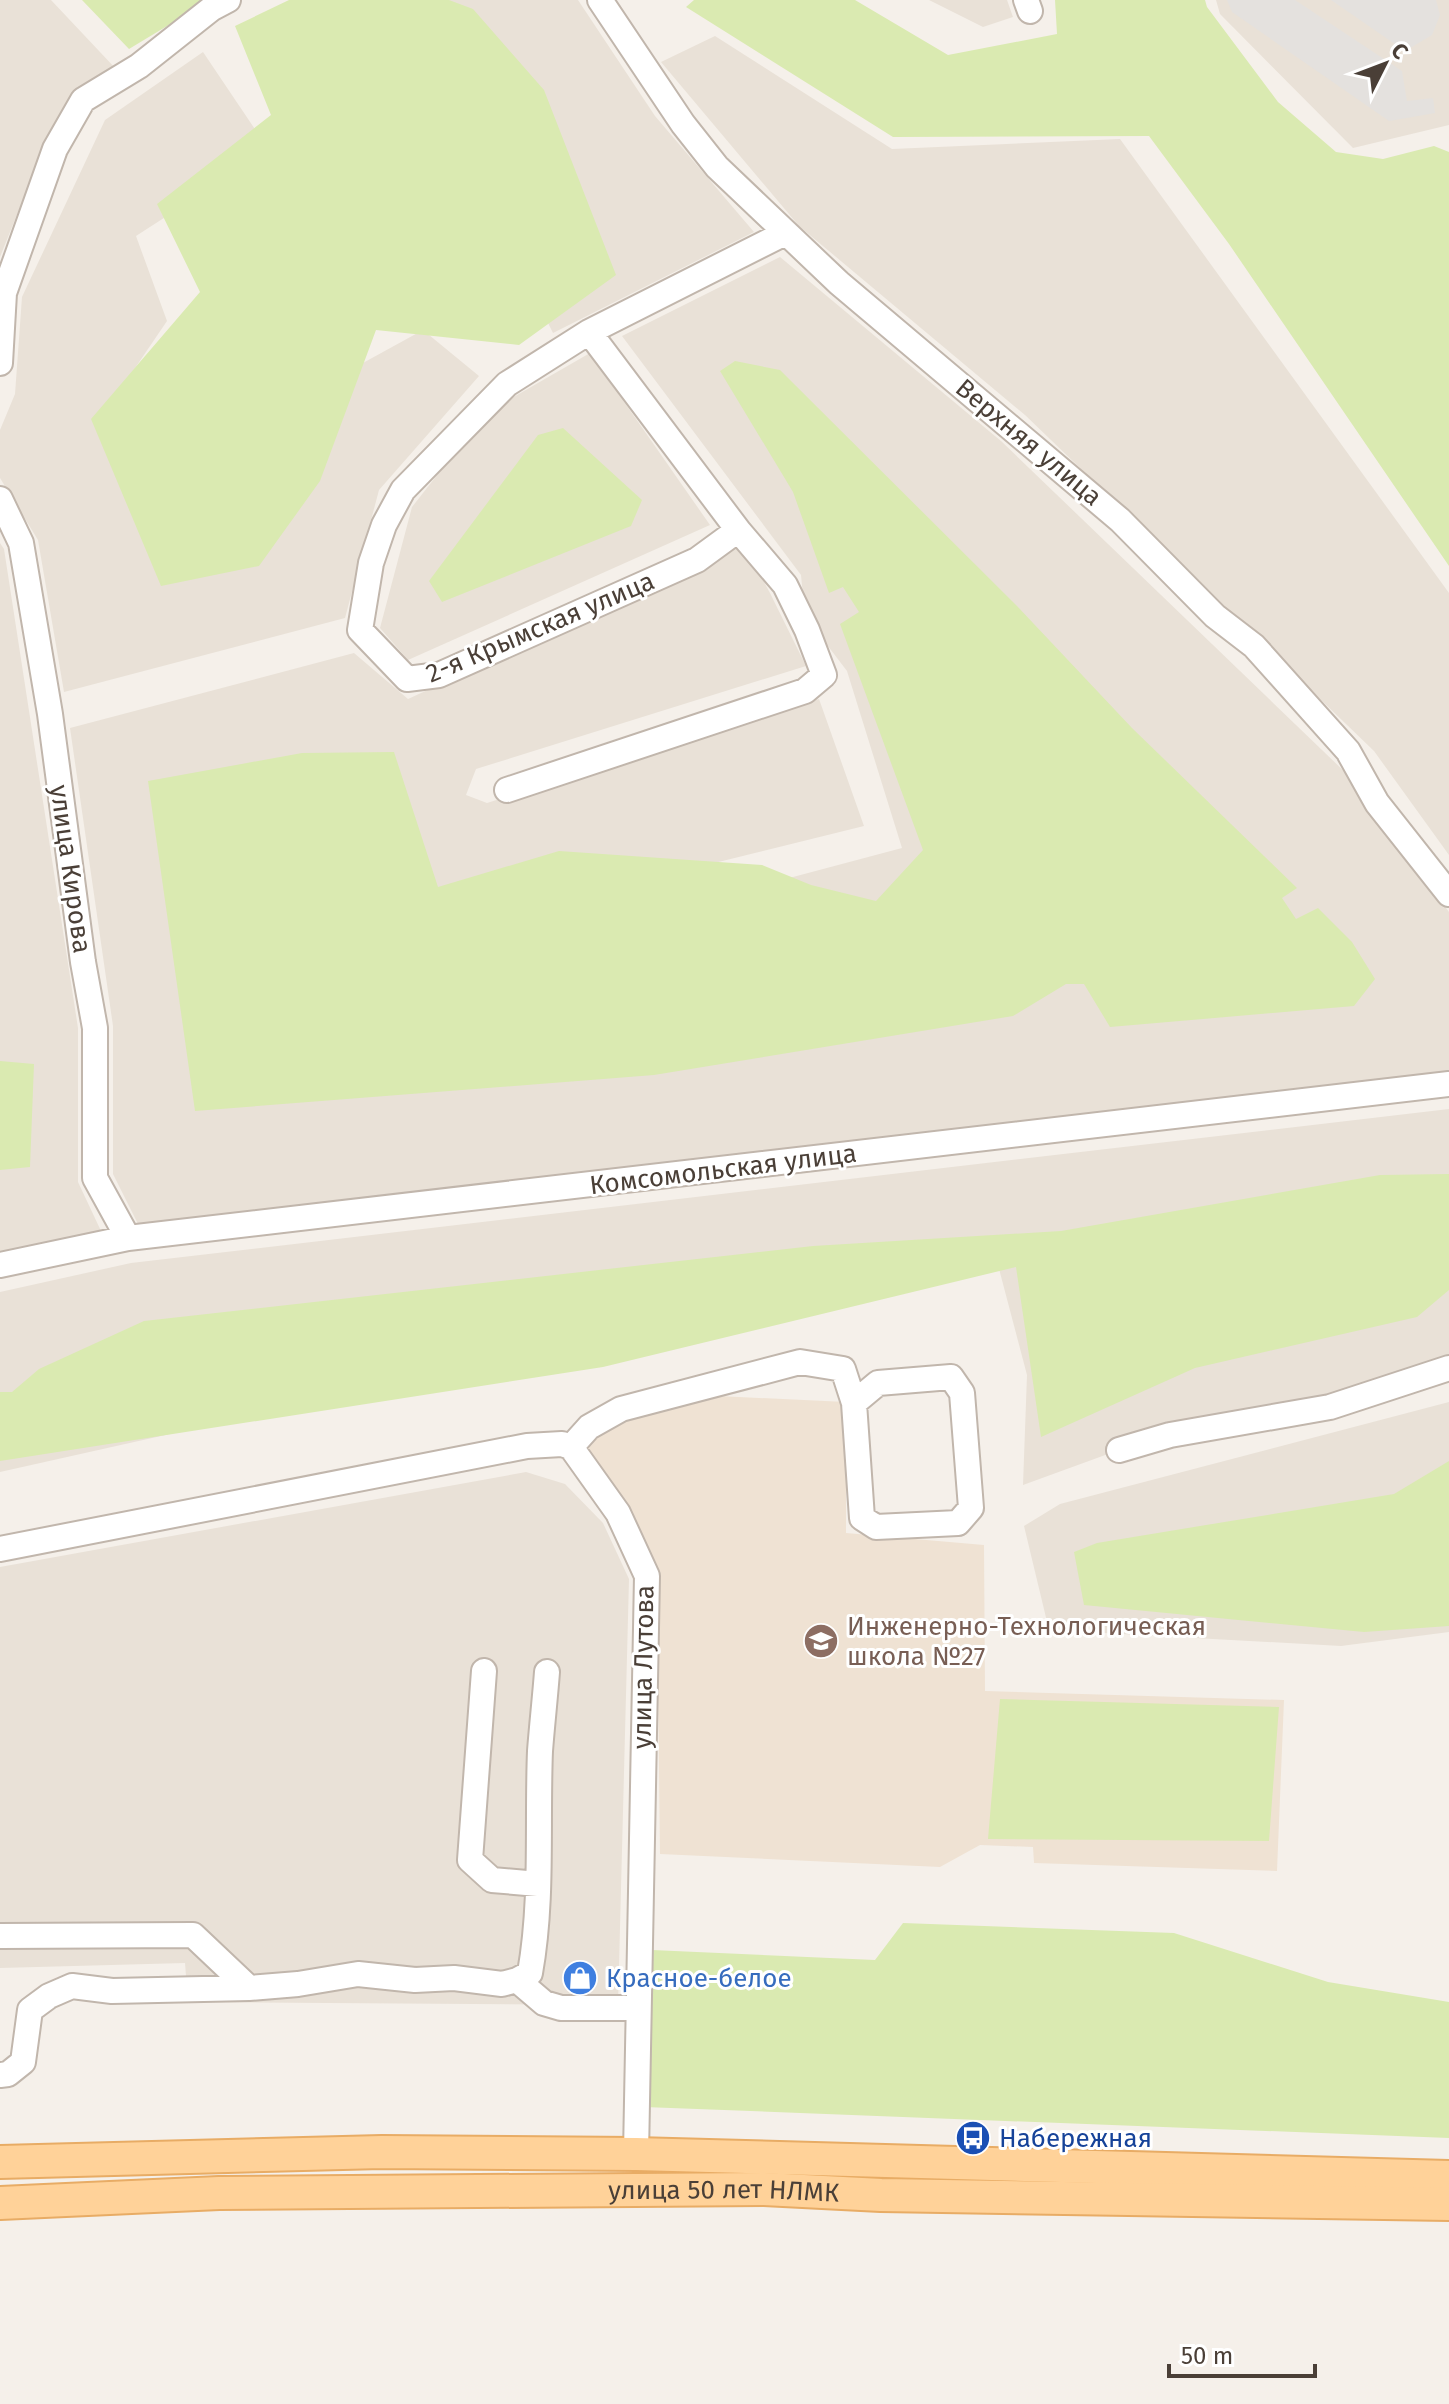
<svg xmlns="http://www.w3.org/2000/svg" width="1449" height="2404" viewBox="0 0 1449 2404" font-family="'Fira Sans',sans-serif">
<style>
.residential{fill:#e9e1d7}
.education{fill:#efe2d3}
.green{fill:#daeab1}
.parking{fill:#e4e1de}
.lines{fill:none;stroke-linecap:round;stroke-linejoin:round}
.minor-casing{stroke:#c1b6ac;stroke-width:28}
.major-casing{stroke:#e8ac65;stroke-width:36}
.minor{stroke:#fff;stroke-width:24}
.major{stroke:#ffd299;stroke-width:32}
.labels{text-anchor:middle;stroke-width:6;stroke-linejoin:round;paint-order:stroke}
.street-label{font-size:26px;fill:#4a3f37;stroke:#fff}
.education-label{font-size:26px;fill:#785e54;stroke:#fff;text-anchor:start}
.shop-label{font-size:26px;fill:#366cbe;stroke:#fff;text-anchor:start}
.transit-label{font-size:26px;fill:#164399;stroke:#fff;text-anchor:start}
</style>
<rect width="100%" height="100%" fill="#f5f0ea"/>
<path class="residential" d="M 0,0 L 51,0 L 116,69 L 78,96 L 22,202 L 0,257 Z
M 388,0 L 578,0 L 655,116 L 754,232 L 553,333 Z
M 929,0 L 1007,0 L 1013,17 L 983,27 Z
M 1216,0 L 1449,0 L 1449,125 L 1353,148 L 1220,14 Z
M 715,36 L 892,149 L 1120,139 L 1449,593 L 1449,855 L 1374,751 L 1025,415 L 799,226 L 661,62 Z
M 203,52 L 269,150 L 136,236 L 167,321 L 131,374 L 352,369 L 423,330 L 479,376 L 379,490 L 345,618 L 64,692 L 38,540 L 0,478 L 0,430 L 15,394 L 22,297 L 105,120 Z
M 780,257 L 1001,441 L 1348,775 L 1449,912 L 1449,1074 L 139,1226 L 113,1174 L 113,1026 L 70,728 L 354,653 L 408,699 L 744,545 L 770,593 L 806,666 L 476,769 L 466,795 L 487,803 L 819,699 L 864,826 L 605,890 L 613,925 L 902,848 L 847,671 L 805,616 L 801,575 L 622,336 Z
M 590,353 L 710,525 L 408,660 L 380,628 L 412,507 L 486,413 Z
M 0,543 L 4,549 L 78,1028 L 78,1182 L 101,1231 L 0,1255 Z
M 1449,1109 L 1449,1364 L 1119,1450 L 1023,1485 L 1027,1375 L 998,1265 L 983,1252 L 0,1472 L 0,1292 L 131,1263 Z
M 1449,1402 L 1449,1632 L 1341,1646 L 1049,1630 L 1024,1526 L 1060,1504 Z
M 526,1472 L 565,1484 L 603,1523 L 629,1579 L 618,2005 L 188,2002 L 185,1963 L 0,1968 L 0,1567 Z"/>
<path class="education" d="M 718,1396 L 846,1402 L 846,1533 L 984,1545 L 985,1691 L 1284,1700 L 1277,1871 L 1034,1863 L 1033,1847 L 980,1845 L 940,1867 L 660,1854 L 657,1592 L 583,1452 L 595,1430 Z"/>
<path class="green" d="M 82,0 L 210,0 L 129,49 Z
M 289,0 L 449,0 L 473,9 L 544,90 L 616,275 L 519,345 L 376,330 L 320,481 L 259,566 L 161,586 L 91,419 L 200,292 L 157,204 L 271,115 L 235,26 Z
M 694,0 L 855,0 L 948,55 L 1057,34 L 1055,0 L 1205,0 L 1207,7 L 1278,102 L 1336,152 L 1383,159 L 1434,146 L 1449,152 L 1449,566 L 1229,244 L 1149,136 L 893,137 L 686,7 Z
M 735,361 L 780,370 L 1017,606 L 1132,728 L 1297,888 L 1282,898 L 1296,919 L 1318,908 L 1352,942 L 1375,979 L 1354,1006 L 1110,1027 L 1084,984 L 1066,984 L 1013,1016 L 654,1075 L 195,1111 L 148,781 L 302,753 L 394,752 L 438,887 L 559,851 L 762,865 L 811,885 L 876,901 L 923,850 L 840,624 L 859,612 L 843,587 L 829,593 L 793,492 L 720,371 Z
M 563,428 L 642,500 L 631,526 L 442,602 L 429,581 L 538,435 Z
M 0,1061 L 34,1064 L 30,1167 L 0,1170 Z
M 1449,1174 L 1449,1290 L 1417,1317 L 1195,1368 L 1041,1437 L 1016,1267 L 603,1367 L 0,1461 L 0,1392 L 12,1392 L 39,1369 L 144,1321 L 813,1246 L 1061,1231 L 1380,1175 Z
M 1449,1461 L 1449,1626 L 1364,1632 L 1084,1605 L 1074,1552 L 1097,1543 L 1394,1494 Z
M 1000,1699 L 1279,1707 L 1269,1841 L 988,1839 Z
M 903,1923 L 1174,1933 L 1328,1982 L 1449,2002 L 1449,2138 L 644,2107 L 652,1950 L 875,1960 Z"/>
<path class="parking" d="M 1227,0 L 1295,0 L 1402,71 L 1407,101 L 1433,98 L 1435,113 L 1389,121 L 1232,12 Z
M 1331,0 L 1436,0 L 1440,15 L 1432,35 L 1405,51 Z"/>
<g class="lines">
<g class="minor-casing">
<path id="minor" d="M 600,0 L 683,124 L 717,167 L 839,283 L 1120,520 L 1215,616 L 1254,646 L 1348,751 L 1377,803 L 1449,894
M 1026,0 L 1030,11
M 589,332 L 738,530
M 0,363 L 4,293 L 55,149 L 83,100 L 139,66 L 211,9 L 228,0
M 0,499 L 21,543 L 50,714 L 83,962 L 95,1028 L 95,1178 L 128,1238
M 507,790 L 805,691 L 824,675 L 807,630 L 785,585 L 738,530 L 697,560 L 439,675 L 407,679 L 360,630 L 371,563 L 384,525 L 403,490 L 507,384 L 589,332 L 785,233
M 0,1265 L 128,1238 L 1449,1084
M 571,1447 L 589,1427 L 621,1409 L 800,1362 L 843,1369 L 854,1403 L 862,1518 L 876,1527 L 958,1523 L 971,1508 L 962,1393 L 951,1377 L 878,1383 L 854,1403
M 1119,1450 L 1170,1435 L 1330,1407 L 1449,1368
M 0,1549 L 527,1446 L 562,1444 L 571,1447 L 618,1513 L 647,1576 L 636,2154
M 484,1671 L 470,1860 L 492,1880 L 538,1884
M 0,1936 L 193,1935 L 249,1988
M 517,1980 L 544,2003 L 561,2008 L 637,2008
M 0,2075 L 8,2074 L 23,2062 L 30,2010 L 49,1996 L 72,1986 L 112,1991 L 249,1988 L 298,1984 L 358,1974 L 415,1980 L 454,1978 L 502,1984 L 517,1980 L 530,1973 C 543,1900 537,1825 540,1751 C 542,1725 545,1698 547,1672"/>
</g>
<g class="major-casing">
<g id="major">
<path d="M 0,2162 L 382,2152 L 636,2154 L 1449,2177"/>
<path id="s1" d="M 0,2203 L 219,2193 L 764,2189 L 881,2195 L 1449,2204"/>
</g>
</g>
<use href="#minor" class="minor"/>
<use href="#major" class="major"/>
</g>
<defs>
<g id="school-disc" transform="scale(1.8)"><circle r="9.5" fill="#8d6e63" stroke="#fff"/><path d="M0-5L7-2L0 1L-7-2ZM-4 1L0 2.5L4 1V4Q0 6-4 4Z" fill="#fff"/></g>
<g id="shop-disc" transform="scale(1.8)"><circle r="9.5" fill="#3f7fe0" stroke="#fff"/><path d="M-5-2.5h2.3a2.7 3.5 0 0 1 5.4 0H5L5.5 6h-11ZM-1.5-2.5h3a1.5 2.3 0 0 0-3 0Z" fill="#fff"/></g>
<g id="bus-disc" transform="scale(1.8)"><circle r="9.5" fill="#1a4fb4" stroke="#fff"/><path d="M-5-6H5V4H4V6H2V4H-2V6H-4V4H-5ZM-3.5-4V0h7V-4ZM-3.5 1.2v1.5H-2V1.2ZM2 1.2v1.5H3.5V1.2Z" fill="#fff"/></g>
</defs>
<g fill-rule="evenodd">
<use href="#school-disc" x="821" y="1641"/>
<use href="#shop-disc" x="580" y="1978"/>
<use href="#bus-disc" x="973" y="2138"/>
</g>
<g class="labels">
<g class="street-label">
<text transform="translate(1029 442) rotate(40)" y="9">Верхняя улица</text>
<text transform="translate(540 627) rotate(-23)" y="9">2-я Крымская улица</text>
<text transform="translate(71 869) rotate(82)" y="9">улица Кирова</text>
<text transform="translate(723 1169) rotate(-7)" y="9">Комсомольская улица</text>
<text transform="translate(643 1667) rotate(-89)" y="9">улица Лутова</text>
<text dy="9" stroke="none"><textPath href="#s1" startOffset="724">улица 50 лет НЛМК</textPath></text>
</g>
<g class="education-label">
<text x="847" y="1635">Инженерно-Технологическая<tspan x="847" dy="30">школа №27</tspan></text>
</g>
<g class="shop-label">
<text x="606" y="1987">Красное-белое</text>
</g>
<g class="transit-label">
<text x="999" y="2147">Набережная</text>
</g>
</g>
<g transform="translate(1385 64) rotate(48)" stroke="#ffffff" stroke-width="6" paint-order="stroke">
<path d="M0-6L14 30L0 20L-14 30Z" fill="#4a3f37"/>
<text y="-12" font-size="22" font-weight="bold" text-anchor="middle" fill="#4a3f37">С</text>
</g>
<path d="M1169 2364v12h146v-12" fill="none" stroke="#4a3f37" stroke-width="4"/>
<text x="1181" y="2364" font-size="24" fill="#4a3f37" stroke="#ffffff" stroke-width="6" paint-order="stroke">50 m</text>
</svg>
